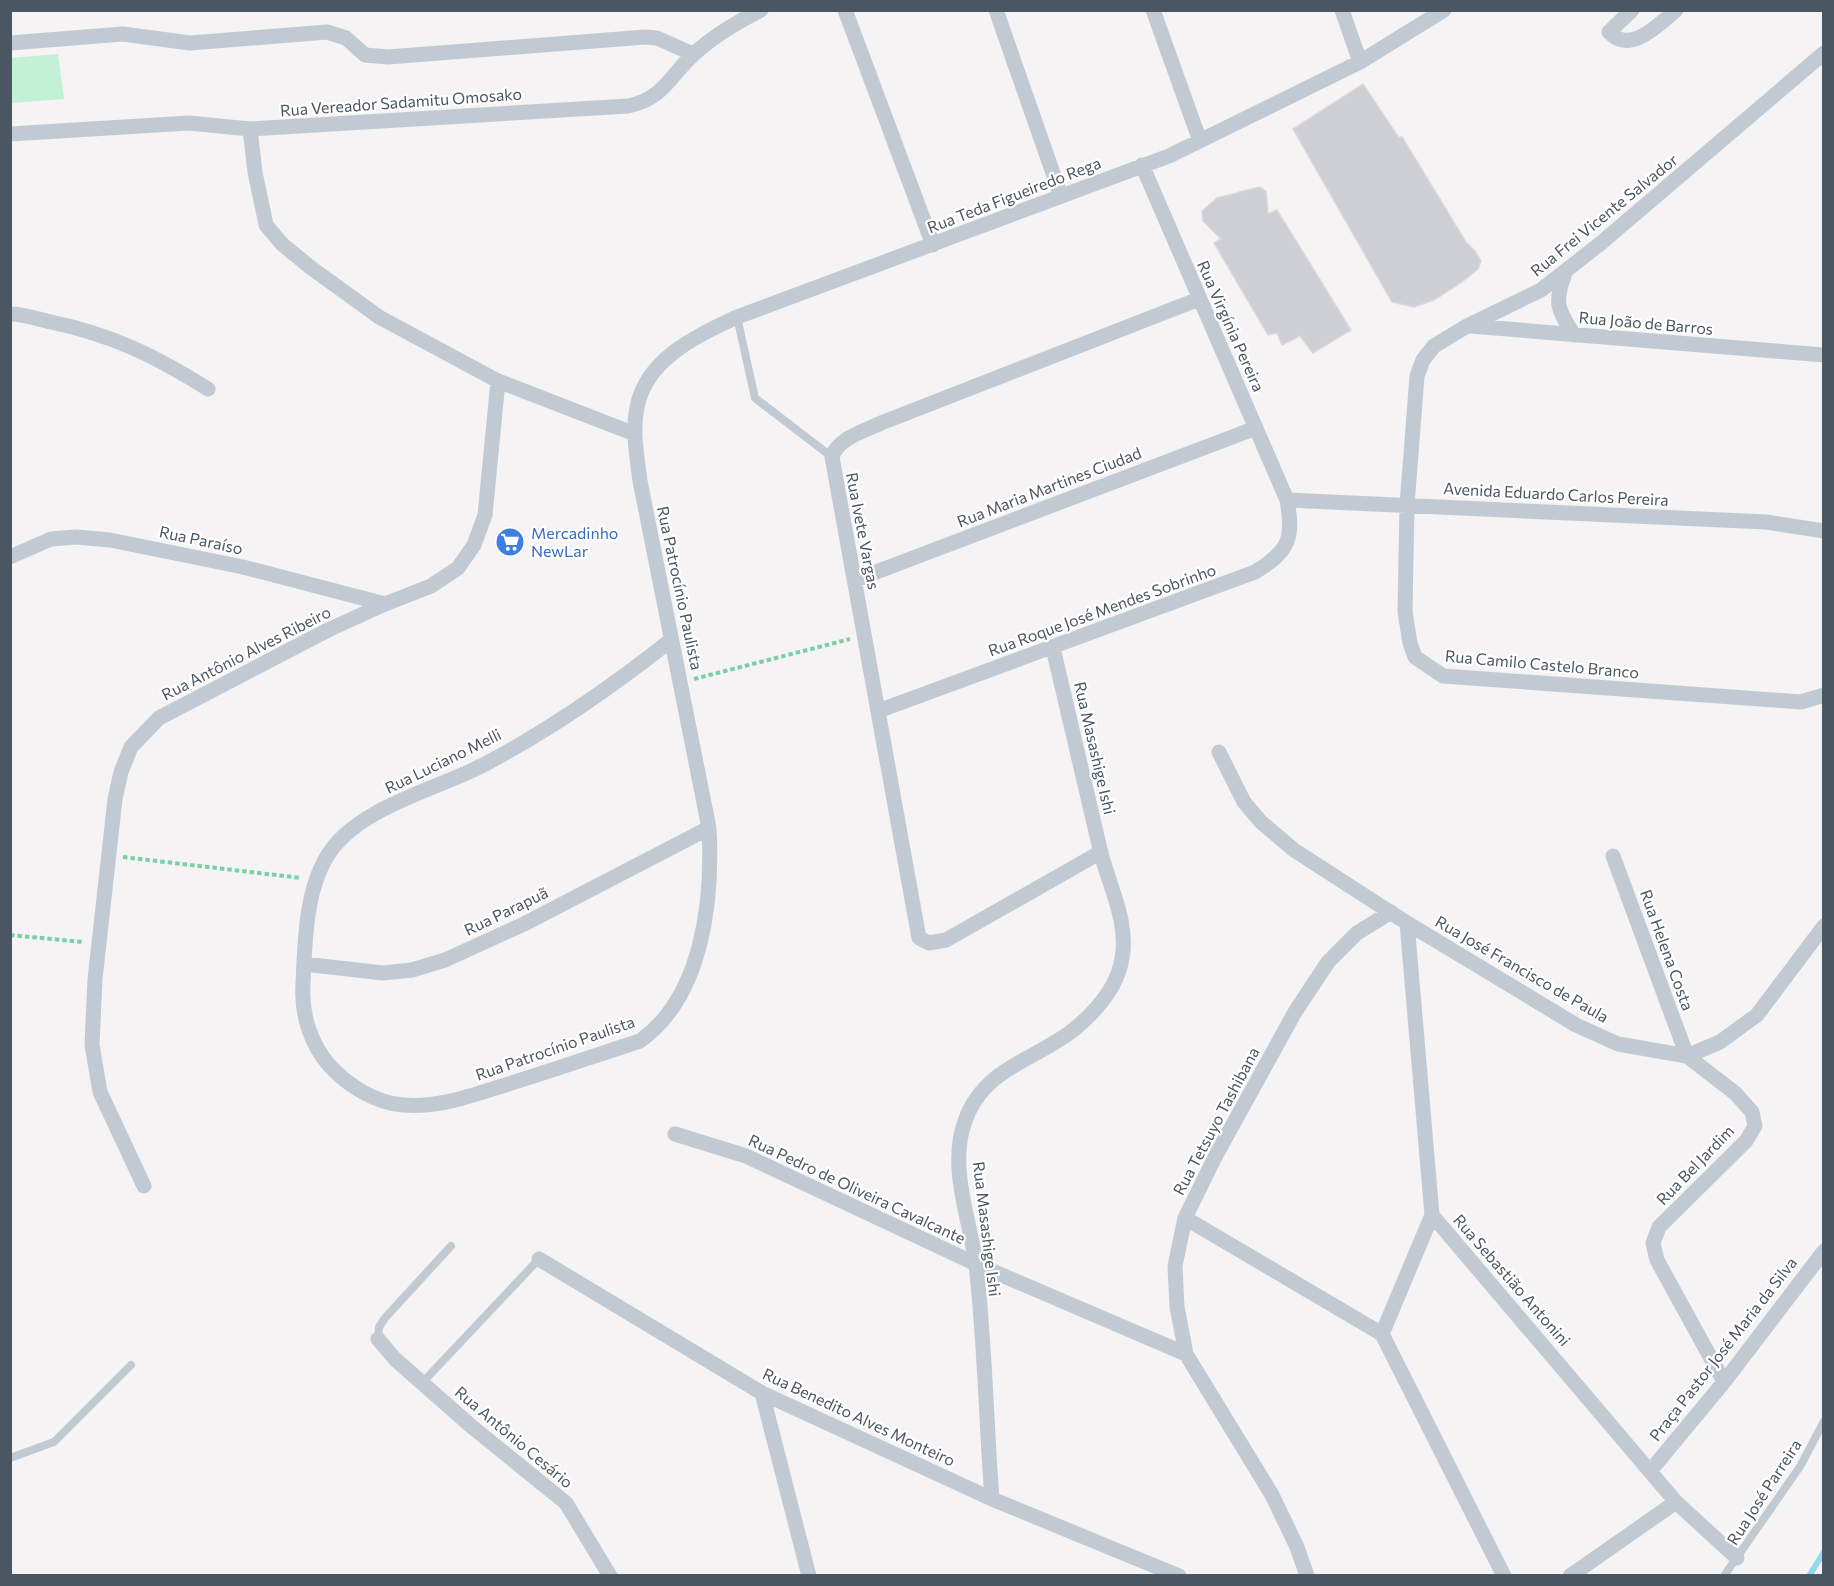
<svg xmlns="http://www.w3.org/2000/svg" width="1834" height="1586" viewBox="0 0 1834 1586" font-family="Commissioner,sans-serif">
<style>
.green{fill:#c3f1d5}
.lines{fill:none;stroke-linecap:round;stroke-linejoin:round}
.stream{stroke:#90daee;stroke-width:6}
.building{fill:#cdcfd5;stroke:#d7d9de;stroke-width:1.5}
.path{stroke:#7ad0a6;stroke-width:4;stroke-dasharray:4.5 3;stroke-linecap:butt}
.lane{stroke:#c1cad2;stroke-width:8}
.street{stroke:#c1cad2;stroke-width:15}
.labels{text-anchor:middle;stroke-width:4.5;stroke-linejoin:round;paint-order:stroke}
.street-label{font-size:16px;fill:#4a5661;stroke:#fff}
.shop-label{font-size:16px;fill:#366cbe;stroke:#fff;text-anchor:start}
</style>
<rect width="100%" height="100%" fill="#f5f3f3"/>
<path class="green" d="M 58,54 L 64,99 L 11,103 L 11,58 Z"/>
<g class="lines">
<path class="stream" d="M 1809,1576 L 1824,1552"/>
</g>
<path class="building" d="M 1363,84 L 1399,138 L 1402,137 L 1466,242 L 1475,251 L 1481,261 L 1478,269 L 1462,282 L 1434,300 L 1414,307 L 1392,302 L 1293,129 Z
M 1259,187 L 1266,191 L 1268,214 L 1277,210 L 1351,330 L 1313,353 L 1300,336 L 1282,345 L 1277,333 L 1268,335 L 1214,243 L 1221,239 L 1203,221 L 1202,211 L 1217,198 Z"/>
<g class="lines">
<path class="path" d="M 694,679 L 850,639
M 123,857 L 301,878
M 10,935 L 83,942"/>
<path class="lane" d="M 737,317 L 755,398 L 832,457
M 378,1339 L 379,1327 L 385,1318 L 451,1246
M 422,1383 L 539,1259
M 10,1458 L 54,1442 L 131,1365
M 1724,1576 L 1801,1465 L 1824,1421"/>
<path class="street" d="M 845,10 L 933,245
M 996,10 L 1061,196
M 1153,10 L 1200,141
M 1342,10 L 1360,62
M 1632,10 L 1609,32 C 1630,55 1658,25 1676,10
M 10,43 L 123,34 L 190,43 L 327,32 L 346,38 L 365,55 L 388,57 L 645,37 L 657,38 L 693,54
M 1824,53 L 1601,243 L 1541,290 L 1467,326 L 1434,346 L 1423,360 L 1417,376 L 1407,505 L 1405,612 L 1410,643 L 1415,657 L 1443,676 L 1801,702 L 1824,695
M 250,129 L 255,172 L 266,225 L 282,244 L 310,267 L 379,317 L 498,381 L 635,434
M 10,134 L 189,123 L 250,129 L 628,106 C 664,99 670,75 695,53 C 715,35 737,22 761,10
M 1565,273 C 1554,302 1557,309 1574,335
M 10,314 C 24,314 38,319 51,322 C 113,335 155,356 208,389
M 1470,326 L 1824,355
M 1287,500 L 1766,522 L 1824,531
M 10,557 L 51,539 L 76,537 L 110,540 L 243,567 L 385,604
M 855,580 L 1256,428
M 671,640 C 613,686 553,728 487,763 C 439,789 365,805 332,849 C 305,885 305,942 303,984 C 301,1013 310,1043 329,1065 C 347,1085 375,1103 403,1105 C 438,1108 470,1096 502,1086 C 548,1072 594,1056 640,1041 C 703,996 713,900 709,828 L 640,481 C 637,457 632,431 637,407 C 647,358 697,336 737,317 L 1169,156 L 1360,62 L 1444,10
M 878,711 L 1255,572 C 1289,551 1294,539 1287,500 L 1142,165
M 1219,752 L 1244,802 L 1261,822 L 1294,850 L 1407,923 L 1576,1025 L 1618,1044 L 1687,1056 L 1720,1042 L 1757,1015 L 1824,926
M 1101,852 L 946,940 L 929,943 L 919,938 L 832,457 C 838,438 863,432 881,423 L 1199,299
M 1613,856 L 1687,1056 L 1735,1093 L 1752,1112 L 1755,1126 L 1746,1141 L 1659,1227 L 1653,1243 L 1657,1260 L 1724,1382
M 1407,923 L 1432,1215 L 1676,1502 L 1737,1558
M 304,964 L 383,973 L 412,970 L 445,960 L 524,924 L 709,828
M 675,1134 L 746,1156 L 976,1264 L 1186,1354
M 144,1186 L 100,1092 L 92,1045 L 95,979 L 115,799 L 121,772 L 131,747 L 159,718 L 328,630 L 385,604 L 431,586 L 458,568 L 474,545 L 485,515 L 498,381
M 1432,1215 L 1382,1334 L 1504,1576
M 1185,1218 L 1382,1334
M 539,1259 L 762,1393 L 992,1499 L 1179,1576
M 378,1339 L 395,1359 L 471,1426 L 566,1503 L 610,1576
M 762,1393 L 809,1576
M 1651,1470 L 1724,1382 L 1824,1251
M 992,1499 C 986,1421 985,1342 976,1265 C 970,1219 948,1167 965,1121 C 984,1066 1038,1060 1077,1027 C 1098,1009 1118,986 1122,958 C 1129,921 1108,884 1100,849 C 1084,782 1069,715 1053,648
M 1307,1576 L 1297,1547 L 1272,1495 L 1186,1354 L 1177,1307 L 1175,1266 L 1185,1218 L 1215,1157 L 1295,1012 L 1328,962 L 1357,933 L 1391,912
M 1570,1576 L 1676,1502"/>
</g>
<defs>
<g id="supermarket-disc" transform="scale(1.5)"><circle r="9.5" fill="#3f7fe0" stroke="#fff"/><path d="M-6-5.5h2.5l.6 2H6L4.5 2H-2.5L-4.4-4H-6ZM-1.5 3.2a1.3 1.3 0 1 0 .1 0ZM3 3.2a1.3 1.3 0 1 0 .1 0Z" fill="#fff"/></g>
</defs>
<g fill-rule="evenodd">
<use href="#supermarket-disc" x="510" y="542"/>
</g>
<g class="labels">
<g class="street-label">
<text transform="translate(401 102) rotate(-4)" y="6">Rua Vereador Sadamitu Omosako</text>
<text transform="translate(1014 195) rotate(-21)" y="6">Rua Teda Figueiredo Rega</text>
<text transform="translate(1604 215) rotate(-39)" y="6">Rua Frei Vicente Salvador</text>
<text transform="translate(1646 323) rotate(5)" y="6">Rua João de Barros</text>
<text transform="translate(1231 326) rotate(66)" y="6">Rua Virgínia Pereira</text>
<text transform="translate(1049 487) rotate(-21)" y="6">Rua Maria Martines Ciudad</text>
<text transform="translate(1556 494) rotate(3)" y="6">Avenida Eduardo Carlos Pereira</text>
<text transform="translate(863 531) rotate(79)" y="6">Rua Ivete Vargas</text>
<text transform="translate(201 540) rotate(12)" y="6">Rua Paraíso</text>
<text transform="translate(680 588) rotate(78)" y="6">Rua Patrocínio Paulista</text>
<text transform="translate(1102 610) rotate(-20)" y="6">Rua Roque José Mendes Sobrinho</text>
<text transform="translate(246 653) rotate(-27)" y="6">Rua Antônio Alves Ribeiro</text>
<text transform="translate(1542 664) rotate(5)" y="6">Rua Camilo Castelo Branco</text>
<text transform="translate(1095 748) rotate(77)" y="6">Rua Masashige Ishi</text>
<text transform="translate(443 761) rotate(-26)" y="6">Rua Luciano Melli</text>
<text transform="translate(506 911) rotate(-26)" y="6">Rua Parapuã</text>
<text transform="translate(1667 950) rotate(70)" y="6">Rua Helena Costa</text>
<text transform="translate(1522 969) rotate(30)" y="6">Rua José Francisco de Paula</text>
<text transform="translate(555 1048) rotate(-19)" y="6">Rua Patrocínio Paulista</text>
<text transform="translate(1216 1121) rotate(-62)" y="6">Rua Tetsuyo Tashibana</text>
<text transform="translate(1695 1165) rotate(-46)" y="6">Rua Bel Jardim</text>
<text transform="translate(857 1189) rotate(25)" y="6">Rua Pedro de Oliveira Cavalcante</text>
<text transform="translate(987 1229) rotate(83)" y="6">Rua Masashige Ishi</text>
<text transform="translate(1512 1280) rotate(49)" y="6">Rua Sebastião Antonini</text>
<text transform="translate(1723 1349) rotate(-52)" y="6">Praça Pastor José Maria da Silva</text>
<text transform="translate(859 1417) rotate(25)" y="6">Rua Benedito Alves Monteiro</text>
<text transform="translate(514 1437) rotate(40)" y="6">Rua Antônio Cesário</text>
<text transform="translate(1764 1492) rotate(-57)" y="6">Rua José Parreira</text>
</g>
<g class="shop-label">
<text x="531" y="539">Mercadinho<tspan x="531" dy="18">NewLar</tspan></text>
</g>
</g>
<rect width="1834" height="1586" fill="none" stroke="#4a5661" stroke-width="24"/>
</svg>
